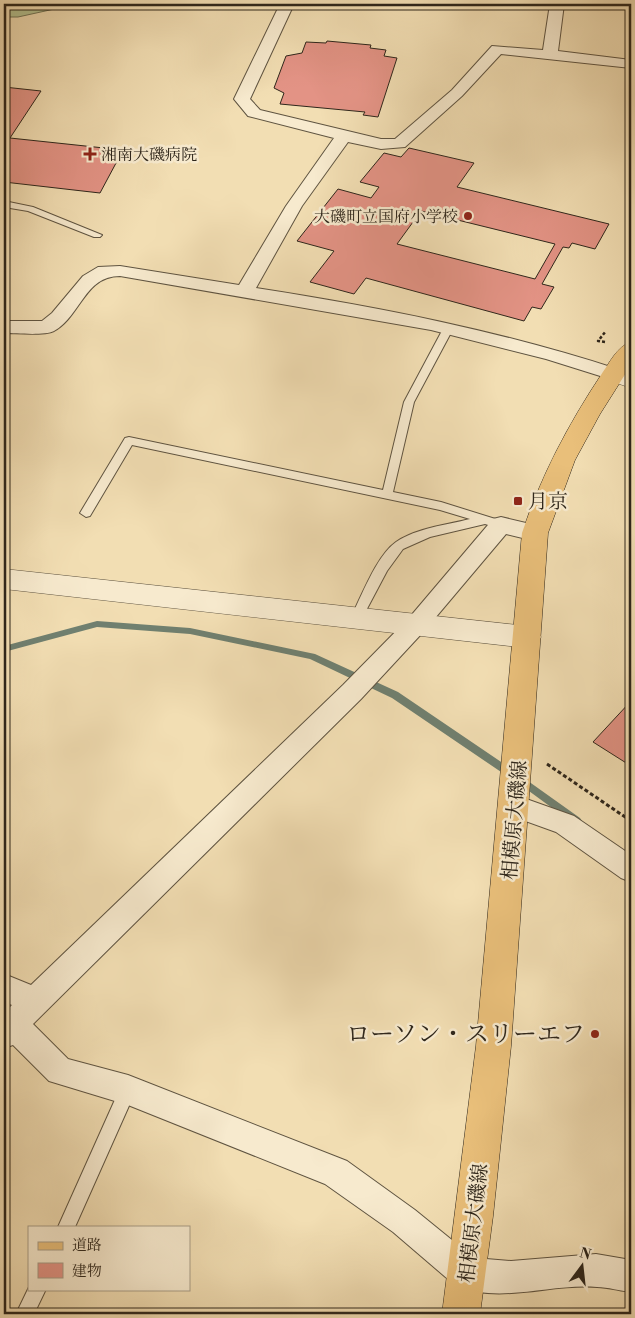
<svg xmlns="http://www.w3.org/2000/svg" width="635" height="1318" viewBox="0 0 635 1318" font-family="'Libre Bodoni','Noto Serif JP',serif">
<style>
.green{fill:#b4c291;stroke:#717456}
.lines{fill:none;stroke-linecap:round;stroke-linejoin:round}
.stream{fill:#708070;fill-rule:evenodd}
.building{fill:#e39385;stroke:#2e261b;fill-rule:evenodd}
.service-casing{stroke:#5f5441;stroke-width:2}
.minor-casing{stroke:#5f5441;stroke-width:2}
.tertiary-casing{stroke:#5f5441;stroke-width:1}
.primary-casing{stroke:#2e261b;stroke-width:1}
.path-far1{stroke:#2e261b;stroke-width:2.5;stroke-dasharray:3 2;stroke-linecap:butt}
.path{stroke:#2e261b;stroke-width:3;stroke-dasharray:4 2.5;stroke-linecap:butt}
.service{fill:#f7eace;fill-rule:evenodd}
.minor{fill:#f7eace;fill-rule:evenodd}
.tertiary{fill:#f7eace;fill-rule:evenodd}
.primary{fill:#e9bf7a;fill-rule:evenodd}
.poi-dot{fill:#8f2418;stroke:#f7eace;stroke-width:2}
.labels{text-anchor:middle;stroke-width:5;stroke-linejoin:round;paint-order:stroke}
.far-poi-label{font-size:16px;fill:#2e261b;stroke:#f7eace;text-anchor:start}
.poi-label{font-size:20px;fill:#2e261b;stroke:#f7eace;text-anchor:start}
.street-label{font-size:20px;fill:#2e261b;stroke:#f7eace}
.near-poi-label{font-size:24px;fill:#2e261b;stroke:#f7eace;text-anchor:end}
</style>
<rect width="100%" height="100%" fill="#f2deb3"/>
<filter id="stains"><feTurbulence type="fractalNoise" baseFrequency=".004" numOctaves="4"/><feColorMatrix values="0 0 0 0 .2 0 0 0 0 .09 0 0 0 0 .02 0 0 0 .5 -.17"/></filter>
<radialGradient id="worn" r=".72"><stop offset=".6" stop-color="#630" stop-opacity="0"/><stop offset="1" stop-color="#630" stop-opacity=".3"/></radialGradient>
<path class="green" d="M 4,4 L 77,4 L 18,17 L 4,17 Z"/>
<g class="lines">
<path class="stream" d="M 97,621 L 190,628 L 315,654 L 398,692 L 513,770 L 515,773 L 513,776 L 510,777 L 507,776 L 392,698 L 310,659 L 190,634 L 97,627 L 4,652 L 4,646 Z
M 521,776 L 580,818 L 582,821 L 580,824 L 577,825 L 574,824 L 518,783 L 516,780 L 518,777 Z"/>
</g>
<path class="building" d="M 327,41 L 371,45 L 370,48 L 386,50 L 384,56 L 397,58 L 378,117 L 363,115 L 365,112 L 280,104 L 284,93 L 274,88 L 286,56 L 302,53 L 306,42 L 326,43 Z
M 4,87 L 41,91 L 10,138 L 123,150 L 100,193 L 4,182 Z
M 409,148 L 474,163 L 457,187 L 609,224 L 595,249 L 572,243 L 569,248 L 563,247 L 542,284 L 554,287 L 541,309 L 532,307 L 524,321 L 366,278 L 354,294 L 310,282 L 334,251 L 297,241 L 338,189 L 371,198 L 379,187 L 360,182 L 384,153 L 401,157 ZM 421,211 L 555,244 L 535,279 L 397,244 Z
M 631,701 L 631,766 L 593,742 Z"/>
<g class="lines">
<g class="service-casing">
<path id="service" d="M 4,201 L 33,207 L 102,235 L 100,237 L 94,237 L 28,211 L 4,207 Z
M 449,324 L 454,327 L 414,402 L 393,492 L 441,502 L 505,522 L 507,525 L 501,529 L 485,524 L 430,537 L 403,549 L 387,571 L 360,622 L 352,622 L 350,619 C 361,598 376,556 396,542 C 417,528 446,525 470,519 L 440,510 L 132,445 L 90,516 L 86,517 L 80,513 L 125,438 L 129,437 L 383,490 L 404,402 L 444,327 Z
M 128,1082 L 134,1084 L 136,1090 L 75,1227 L 58,1227 L 122,1084 Z
M 29,1287 L 29,1289 L 46,1289 L 34,1314 L 16,1314 Z"/>
</g>
<g class="minor-casing">
<path id="minor" d="M 280,4 L 294,4 L 250,99 L 260,110 L 381,139 L 395,139 L 452,90 L 492,46 L 543,50 L 550,4 L 564,4 L 558,51 L 631,60 L 631,68 L 501,54 L 462,96 L 405,147 L 381,149 L 348,142 L 302,206 L 256,288 C 379,307 501,331 620,370 L 623,374 L 620,378 L 613,380 L 546,359 L 431,330 L 120,276 C 84,276 81,316 54,331 C 44,336 16,333 4,333 L 4,321 L 42,321 L 52,313 L 83,276 L 98,267 L 120,266 L 239,285 L 286,206 L 334,138 L 248,116 L 234,99 Z
M 501,517 L 543,527 L 546,533 L 543,539 L 535,541 L 506,534 L 425,630 L 361,699 L 33,1024 L 68,1059 L 128,1075 L 347,1161 L 415,1210 L 474,1258 L 511,1261 L 596,1254 L 631,1260 L 631,1292 C 620,1291 608,1287 597,1287 C 551,1283 502,1304 456,1286 L 393,1232 L 325,1184 L 128,1105 L 49,1081 L 13,1045 L 4,1048 L 4,1013 L 12,1005 L 4,1002 L 4,974 L 31,985 L 343,685 L 409,618 L 493,519 Z
M 515,795 L 574,816 L 631,855 L 631,882 L 621,878 L 556,832 L 506,814 L 502,806 L 506,798 Z"/>
</g>
<g class="tertiary-casing">
<path id="tertiary" d="M 613,367 L 631,373 L 631,388 L 605,379 L 602,374 L 605,369 Z
M 4,569 L 527,626 L 537,630 L 541,637 L 537,644 L 527,648 L 4,589 Z"/>
</g>
<g class="primary-casing">
<path id="primary" d="M 631,342 L 631,365 L 600,414 L 575,460 L 548,533 L 511,1046 L 493,1216 L 480,1314 L 442,1314 L 476,1046 L 522,533 C 541,476 568,425 601,375 C 609,364 617,346 631,342 Z"/>
</g>
<path class="path-far1" d="M 605,342 L 598,341 L 606,331"/>
<path class="path" d="M 547,764 L 631,821"/>
<use href="#service" class="service"/>
<use href="#minor" class="minor"/>
<use href="#tertiary" class="tertiary"/>
<use href="#primary" class="primary"/>
</g>
<g class="poi-dot">
<path d="M87.5 146.5h5v5h5v5h-5v5h-5v-5h-5v-5h5z"/>
<circle cx="468" cy="216" r="5"/>
<rect x="513" y="496" width="10" height="10" rx="2.5"/>
<circle cx="595" cy="1034" r="5"/>
</g>
<g class="labels">
<g class="far-poi-label">
<text x="101" y="160">湘南大磯病院</text>
<text x="458" y="222" text-anchor="end">大磯町立国府小学校</text>
</g>
<g class="poi-label">
<text x="528" y="508">月京</text>
</g>
<g class="street-label">
<text transform="translate(514 820) rotate(-85)" y="7">相模原大磯線</text>
<text transform="translate(473 1223) rotate(-83)" y="7">相模原大磯線</text>
</g>
<g class="near-poi-label">
<text x="585" y="1042">ローソン・スリーエフ</text>
</g>
</g>
<rect width="635" height="1318" fill="none" stroke="#f2deb3" stroke-width="20"/>
<rect x="5" y="5" width="625" height="1308" fill="none" stroke="#2e261b" stroke-width="2.5"/>
<rect x="10" y="10" width="615" height="1298" fill="none" stroke="#2e261b"/>
<rect x="28" y="1226" width="162" height="65" fill="#f7eace" stroke="#a79c86"/>
<rect x="38" y="1242" width="25" height="8" fill="#e9bf7a" stroke="#a79c86"/>
<text x="72" y="1250" font-size="15" fill="#2e261b">道路</text>
<rect x="38" y="1263" width="25" height="15" fill="#e39385" stroke="#a79c86"/>
<text x="72" y="1276" font-size="15" fill="#2e261b">建物</text>
<g transform="translate(582 1266) rotate(15)" stroke="#f7eace" stroke-width="4" paint-order="stroke">
<path d="M0-4L9 19L0 12L-9 19Z" fill="#2e261b"/>
<text y="-8" font-size="14" font-weight="bold" text-anchor="middle" fill="#2e261b">N</text>
</g>
<rect width="100%" height="100%" filter="url(#stains)"/>
<rect width="100%" height="100%" fill="url(#worn)"/>
</svg>
